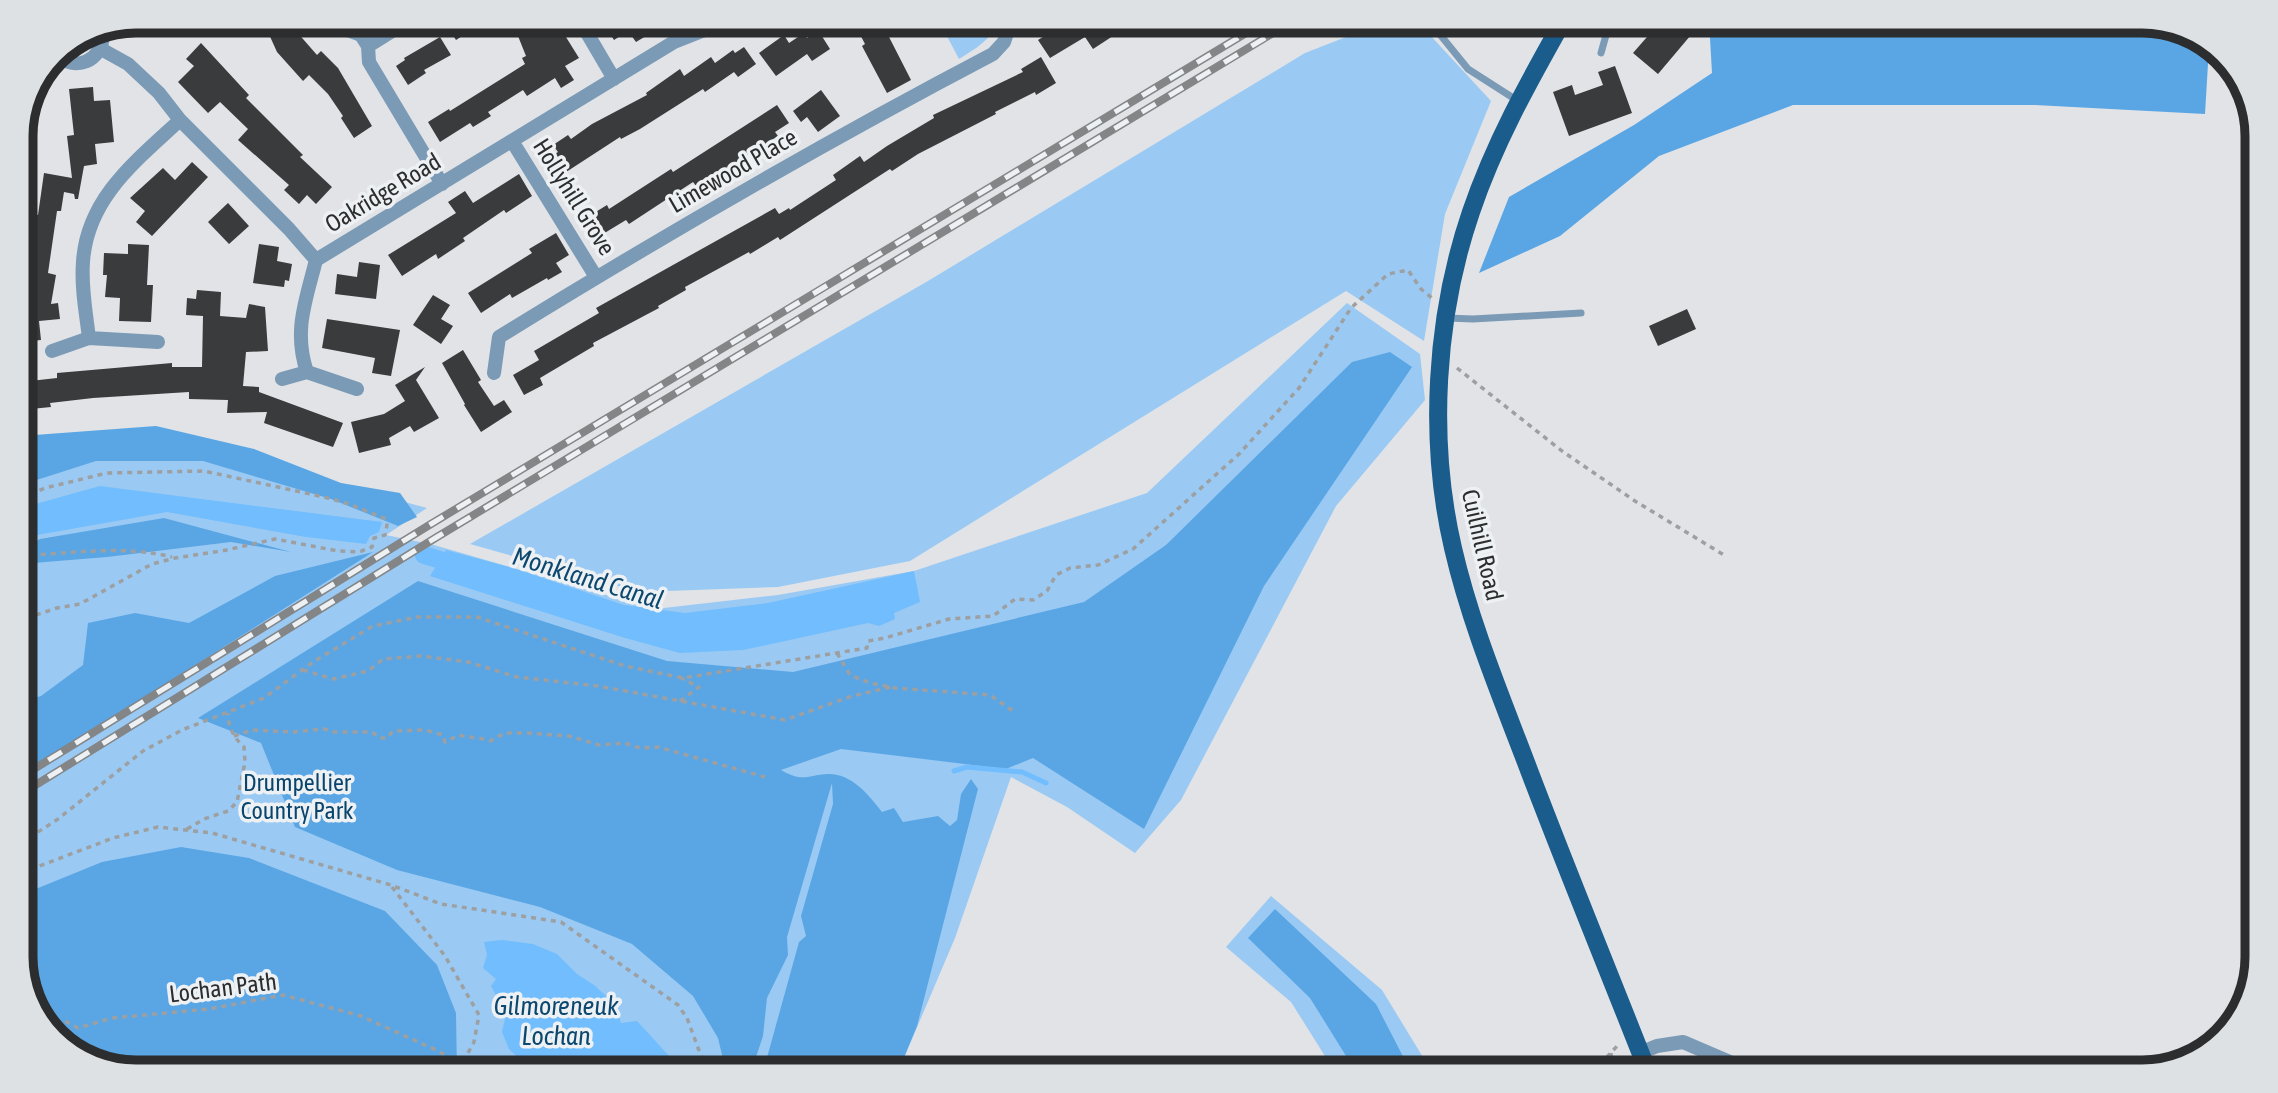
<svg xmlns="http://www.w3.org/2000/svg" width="2278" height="1093" viewBox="0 0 2278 1093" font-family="'Asap Condensed',sans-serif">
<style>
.green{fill:#9acaf3}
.forest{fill:#5aa6e5}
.water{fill:#71bdfd}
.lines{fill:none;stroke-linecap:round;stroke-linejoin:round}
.stream{stroke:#71bdfd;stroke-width:5}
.canal{stroke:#71bdfd;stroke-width:18}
.building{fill:#393b3d}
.path{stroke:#9d9fa1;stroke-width:3.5;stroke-dasharray:5 5;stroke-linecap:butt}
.lane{stroke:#7b9ab6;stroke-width:7}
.street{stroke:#7b9ab6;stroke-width:14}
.primary{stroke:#1a5c8c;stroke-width:18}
.rail-casing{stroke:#838587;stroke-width:8}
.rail{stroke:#eef1f3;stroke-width:5;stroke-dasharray:16;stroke-linecap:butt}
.labels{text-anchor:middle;stroke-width:7;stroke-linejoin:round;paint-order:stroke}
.street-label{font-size:24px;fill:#2c2d2e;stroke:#eef1f3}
.park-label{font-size:24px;fill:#08446d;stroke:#eef1f3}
.water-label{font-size:26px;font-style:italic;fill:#0c476f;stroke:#eef1f3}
.rim{fill:none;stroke:#2c2d2e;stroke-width:9}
</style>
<rect width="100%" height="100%" fill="#e1e3e6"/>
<path class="green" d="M 939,21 L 1000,21 C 990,40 977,48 959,59 Z
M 1387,21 L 1417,21 L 1491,101 L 1445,214 L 1424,341 L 1346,291 L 910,561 L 778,587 L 639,592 L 470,544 L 928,281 L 1305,53 Z
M 44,78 L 46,83 L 21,180 L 21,129 Z
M 1347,303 L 1420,354 L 1425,400 L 1336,506 L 1181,800 L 1135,853 L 1067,807 L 1011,777 L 955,938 L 898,1072 L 136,1072 L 85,1060 L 41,1021 L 21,965 L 21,444 L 165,438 L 427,508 L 386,535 L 434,545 L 655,609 L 778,595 L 914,571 L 1147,493 Z
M 1271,896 L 1382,990 L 1432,1072 L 1335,1072 L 1291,1002 L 1226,947 Z"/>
<path class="forest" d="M 1709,21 L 2142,21 L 2193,33 L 2209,47 L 2205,114 L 2035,105 L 1793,105 L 1659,156 L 1560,236 L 1479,273 L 1509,197 L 1634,125 L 1712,73 Z
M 1390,352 L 1412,367 L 1264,586 L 1144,829 L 1033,758 L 1006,769 L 841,749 L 781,770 C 804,783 805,775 829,774 C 852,774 869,795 882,812 L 894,808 L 903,822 L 938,816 L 950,826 L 957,820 L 961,794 L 971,779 L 978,789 L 917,1026 L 898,1072 L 763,1072 L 799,942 L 806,936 L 801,916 L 833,804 L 832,783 L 787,937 L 788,955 L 767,998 L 763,1036 L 751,1072 L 726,1072 L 718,1038 L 693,996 L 632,944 L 540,907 L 397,870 L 295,827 L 261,743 L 198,718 L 418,581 L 667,661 L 793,672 L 1084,602 L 1166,545 L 1352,362 Z
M 156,426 L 254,449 L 341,483 L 400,493 L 417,517 L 398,526 L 331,499 L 203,461 L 96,461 L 21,485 L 21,436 Z
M 164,518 L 291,552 L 231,542 L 107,557 L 21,564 L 21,549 L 40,539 Z
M 373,552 L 21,776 L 21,702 L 41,696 L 83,665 L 88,623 L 135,613 L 189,623 L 275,576 Z
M 181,847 L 249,858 L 385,911 L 437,965 L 456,1013 L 457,1072 L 136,1072 L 85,1060 L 41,1021 L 21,965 L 21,895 L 102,862 Z
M 1275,909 L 1376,1004 L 1411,1072 L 1356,1072 L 1310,998 L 1248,938 Z"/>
<path class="water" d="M 100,486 L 382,522 L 379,532 L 370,536 L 366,544 L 306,537 L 167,512 L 37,535 L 21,543 L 21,508 Z
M 446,550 L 516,569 L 624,605 L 685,613 L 768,603 L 914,571 L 920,602 L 894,613 L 895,619 L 879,626 L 868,623 L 743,650 L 680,653 L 625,638 L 430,576 Z
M 502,940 L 533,944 L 557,954 L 577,974 L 594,985 L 615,1004 L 621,1023 L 637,1021 L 671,1058 L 687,1065 L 688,1072 L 533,1072 L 509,1049 L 502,1032 L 506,1014 L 491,986 L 496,979 L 483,968 L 487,955 L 484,942 Z"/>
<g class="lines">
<path class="stream" d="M 954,771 L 967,767 L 1022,772 L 1046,783"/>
<path class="canal" d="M 424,555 L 460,566"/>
</g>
<path class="building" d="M 263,21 L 286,21 L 292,34 L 296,31 L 317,55 L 321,51 L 338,68 L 372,126 L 354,138 L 341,118 L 343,116 L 328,94 L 309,75 L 303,81 L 277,52 Z
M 444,21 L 485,21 L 456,40 Z
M 512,21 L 556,21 L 579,58 L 565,66 L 574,80 L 561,88 L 555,78 L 527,96 L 523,90 L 488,112 L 491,116 L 473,127 L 470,123 L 440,142 L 428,122 L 449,109 L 450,111 L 525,64 L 522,58 L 526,56 Z
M 602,21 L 671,21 L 636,42 L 628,31 L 614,40 Z
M 853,21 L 921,21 L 888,35 L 911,80 L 887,93 L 862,46 L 865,44 Z
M 1044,21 L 1136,21 L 1093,49 L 1085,37 L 1050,58 L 1038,40 L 1051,32 Z
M 1661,21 L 1686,21 L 1696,29 L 1658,74 L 1633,53 Z
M 818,30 L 830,49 L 812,61 L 807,54 L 776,76 L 759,53 L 784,35 L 789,43 L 804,33 L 807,38 Z
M 440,37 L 451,55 L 424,70 L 426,73 L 408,85 L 396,66 L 405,60 L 404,58 Z
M 201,43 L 249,95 L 246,98 L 303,155 L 300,157 L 332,187 L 316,204 L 307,195 L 299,204 L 284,190 L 289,185 L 238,140 L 248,129 L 220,102 L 208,113 L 178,82 L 194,66 L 186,59 Z
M 744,47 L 756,64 L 738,77 L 734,72 L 705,92 L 703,89 L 640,129 L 621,139 L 620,137 L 560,176 L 548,158 L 558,152 L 553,145 L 568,135 L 571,139 L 592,124 L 647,95 L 646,93 L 680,69 L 684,76 L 711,57 L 715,63 L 733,50 L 735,53 Z
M 1041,57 L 1056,83 L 1036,95 L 1035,92 L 995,112 L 996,114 L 918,154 L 892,171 L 890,169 L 780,240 L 778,237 L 750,254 L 749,252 L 685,287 L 686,290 L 658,306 L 659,308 L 593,343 L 594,346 L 540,378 L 543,385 L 524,395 L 513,375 L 539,360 L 534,351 L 599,313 L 596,308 L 775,208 L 779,214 L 789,208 L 790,210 L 836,180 L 833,175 L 860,156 L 864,162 L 887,146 L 934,118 L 933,115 L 1023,72 L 1021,69 Z
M 1615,66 L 1632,113 L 1569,136 L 1553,92 L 1572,85 L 1575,95 L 1603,85 L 1598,72 Z
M 93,87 L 94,101 L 110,100 L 114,142 L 95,144 L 97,164 L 84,166 L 78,199 L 75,199 L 74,194 L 64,192 L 61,211 L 57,211 L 48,273 L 56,275 L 51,304 L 58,303 L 60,319 L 39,321 L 41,340 L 21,342 L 21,253 L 26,254 L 32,214 L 38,215 L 44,173 L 72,178 L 67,136 L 74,135 L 69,89 Z
M 821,90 L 840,116 L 818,132 L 807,117 L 801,122 L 793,111 Z
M 777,105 L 789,123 L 775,132 L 778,136 L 697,187 L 693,182 L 629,224 L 626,220 L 598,237 L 586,218 L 607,205 L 609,209 L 671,169 L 673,172 Z
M 192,162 L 208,177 L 152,236 L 136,222 L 145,211 L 130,198 L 163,168 L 175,180 Z
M 519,174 L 532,196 L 506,213 L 504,210 L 463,238 L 465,241 L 438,259 L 436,254 L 402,276 L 388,255 L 456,213 L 448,202 L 465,191 L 473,203 Z
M 228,203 L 249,226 L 229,244 L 208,222 Z
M 556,233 L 569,255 L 556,263 L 562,272 L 548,280 L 547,278 L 512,298 L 510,294 L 481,313 L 468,293 L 532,253 L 529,249 Z
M 128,244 L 149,245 L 147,285 L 153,285 L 151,322 L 119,321 L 120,298 L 105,297 L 107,275 L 103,275 L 104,253 L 128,254 Z
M 259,244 L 279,247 L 277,261 L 292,264 L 289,281 L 285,280 L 284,287 L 253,283 Z
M 359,262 L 380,265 L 376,299 L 335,294 L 337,274 L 357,277 Z
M 197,290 L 221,292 L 220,316 L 246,318 L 249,304 L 265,307 L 268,351 L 246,352 L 243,386 L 259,387 L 259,392 L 343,423 L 333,447 L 264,423 L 267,412 L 227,413 L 228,400 L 189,399 L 189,392 L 93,398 L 50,403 L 51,407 L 21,410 L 21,382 L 57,378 L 57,373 L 172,363 L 172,367 L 202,367 L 203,316 L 186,315 L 187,298 L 196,299 Z
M 433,295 L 450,305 L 441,319 L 453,326 L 441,344 L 413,325 Z
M 1687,309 L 1696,329 L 1658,346 L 1649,326 Z
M 327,319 L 400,330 L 391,376 L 372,373 L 375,358 L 322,348 Z
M 463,350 L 481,380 L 478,382 L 494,406 L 504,400 L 512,412 L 481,432 L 464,405 L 465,404 L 442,363 Z
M 425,367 L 416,380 L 439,418 L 414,432 L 410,426 L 389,438 L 391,445 L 359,453 L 351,422 L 384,414 L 405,401 L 395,385 Z"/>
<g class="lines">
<path class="path" d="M 1457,368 L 1562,451 L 1635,501 L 1724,555
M 21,498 L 45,488 L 107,473 L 204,471 L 324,497 L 349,504 L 386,519 L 387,525 L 385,535 L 374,538 L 372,547 L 359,552 L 338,551 L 275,539 L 222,551 L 175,558 L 152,564 L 80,604 L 57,608 L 21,620
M 21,556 C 70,553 125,545 172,557
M 837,653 L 850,675 L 870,683 L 895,688 L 990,695 L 1013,711
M 303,670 L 333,679 L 368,671 L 383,659 L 421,656 L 468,662 L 517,677 L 598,686 L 785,720 L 852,696 L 891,687
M 680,701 L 699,687 L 681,678
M 234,736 L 252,730 L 294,732 L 324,729 L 335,732 L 372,732 L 380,738 L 387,738 L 393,731 L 425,730 L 443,735 L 445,742 L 459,735 C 470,738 479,737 490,741 L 505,733 L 527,733 L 569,736 L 599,745 L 625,743 L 640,748 L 658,747 L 765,777
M 187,829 L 204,819 L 228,811 L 237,802 L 245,762 L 244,747 C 234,738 228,727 228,713
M 21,843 L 58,819 L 143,751 L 182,730 L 264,698 L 313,662 L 373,626 L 417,617 L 477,617 L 625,666 L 683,678 L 867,648 L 868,641 L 885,638 L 949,619 L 993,616 L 1015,599 L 1033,600 L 1047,591 L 1056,575 L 1070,568 L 1098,565 L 1133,549 L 1239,454 L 1299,388 L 1351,308 L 1388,274 L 1408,270 L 1421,289 L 1433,299
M 21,873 L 113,838 L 158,827 L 212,833 L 391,885 L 441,904 L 561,922 L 678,1005 L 687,1018 L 707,1072
M 392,887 L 445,956 L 479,1015 L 474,1042 L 462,1064
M 47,1027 L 63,1020 L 78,1028 L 112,1018 L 209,1009 L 283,995 L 361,1016 L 436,1050 L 476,1072
M 1611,1053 L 1612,1072
M 1593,1072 L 1618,1045"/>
<path class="lane" d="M 1429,21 L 1468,69 L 1518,101
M 1601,53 L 1610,21
M 1447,318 L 1473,319 L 1581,313"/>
<path class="street" d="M 408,21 L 368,46 L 369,62 L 442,184
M 580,21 L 614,79
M 328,23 L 361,35 L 368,46
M 101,49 L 128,64 L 159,93 L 180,120 L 289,229 L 316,260 L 674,42 L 707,29 L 739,21
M 56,54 C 75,73 102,61 103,35
M 512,141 L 596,277
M 316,260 C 306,300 293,331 307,372 L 357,389
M 158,342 L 89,338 C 86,313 81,287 83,262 C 87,198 136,161 180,120
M 52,351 L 89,338
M 494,373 L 499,337 C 661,237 825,142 993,54 L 1004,42 L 1011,21
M 282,379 L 307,372
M 1640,1053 L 1657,1046 L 1683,1042 L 1753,1072"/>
<path class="primary" d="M 1563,21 C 1528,83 1494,144 1471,212 C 1435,317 1428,441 1453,548 C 1470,622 1500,694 1527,765 C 1566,868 1608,970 1648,1072"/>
<g class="rail-casing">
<path id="rail" d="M 21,777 L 431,524 L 1266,21
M 21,794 L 437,537 L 1293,21"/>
</g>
<use href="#rail" class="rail"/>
</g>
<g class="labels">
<g class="street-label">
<text transform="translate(733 171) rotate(-30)" y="8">Limewood Place</text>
<text transform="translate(383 193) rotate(-31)" y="8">Oakridge Road</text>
<text transform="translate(574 197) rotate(58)" y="8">Hollyhill Grove</text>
<text transform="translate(1482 545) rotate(77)" y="8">Cuilhill Road</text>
<text transform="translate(223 988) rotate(-7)" y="8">Lochan Path</text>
</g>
<g class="park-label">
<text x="297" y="791">Drumpellier<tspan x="297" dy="28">Country Park</tspan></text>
</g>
<g class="water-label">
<text transform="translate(588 578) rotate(17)" y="9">Monkland Canal</text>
<text x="556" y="1015">Gilmoreneuk<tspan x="556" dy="30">Lochan</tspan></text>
</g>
</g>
<path d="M0 0H2278V1093H0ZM136 33H2142A103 103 0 0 1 2245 136V957A103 103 0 0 1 2142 1060H136A103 103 0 0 1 33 957V136A103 103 0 0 1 136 33Z" fill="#dee1e3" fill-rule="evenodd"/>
<path class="rim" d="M136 33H2142A103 103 0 0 1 2245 136V957A103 103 0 0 1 2142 1060H136A103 103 0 0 1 33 957V136A103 103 0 0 1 136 33Z"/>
</svg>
